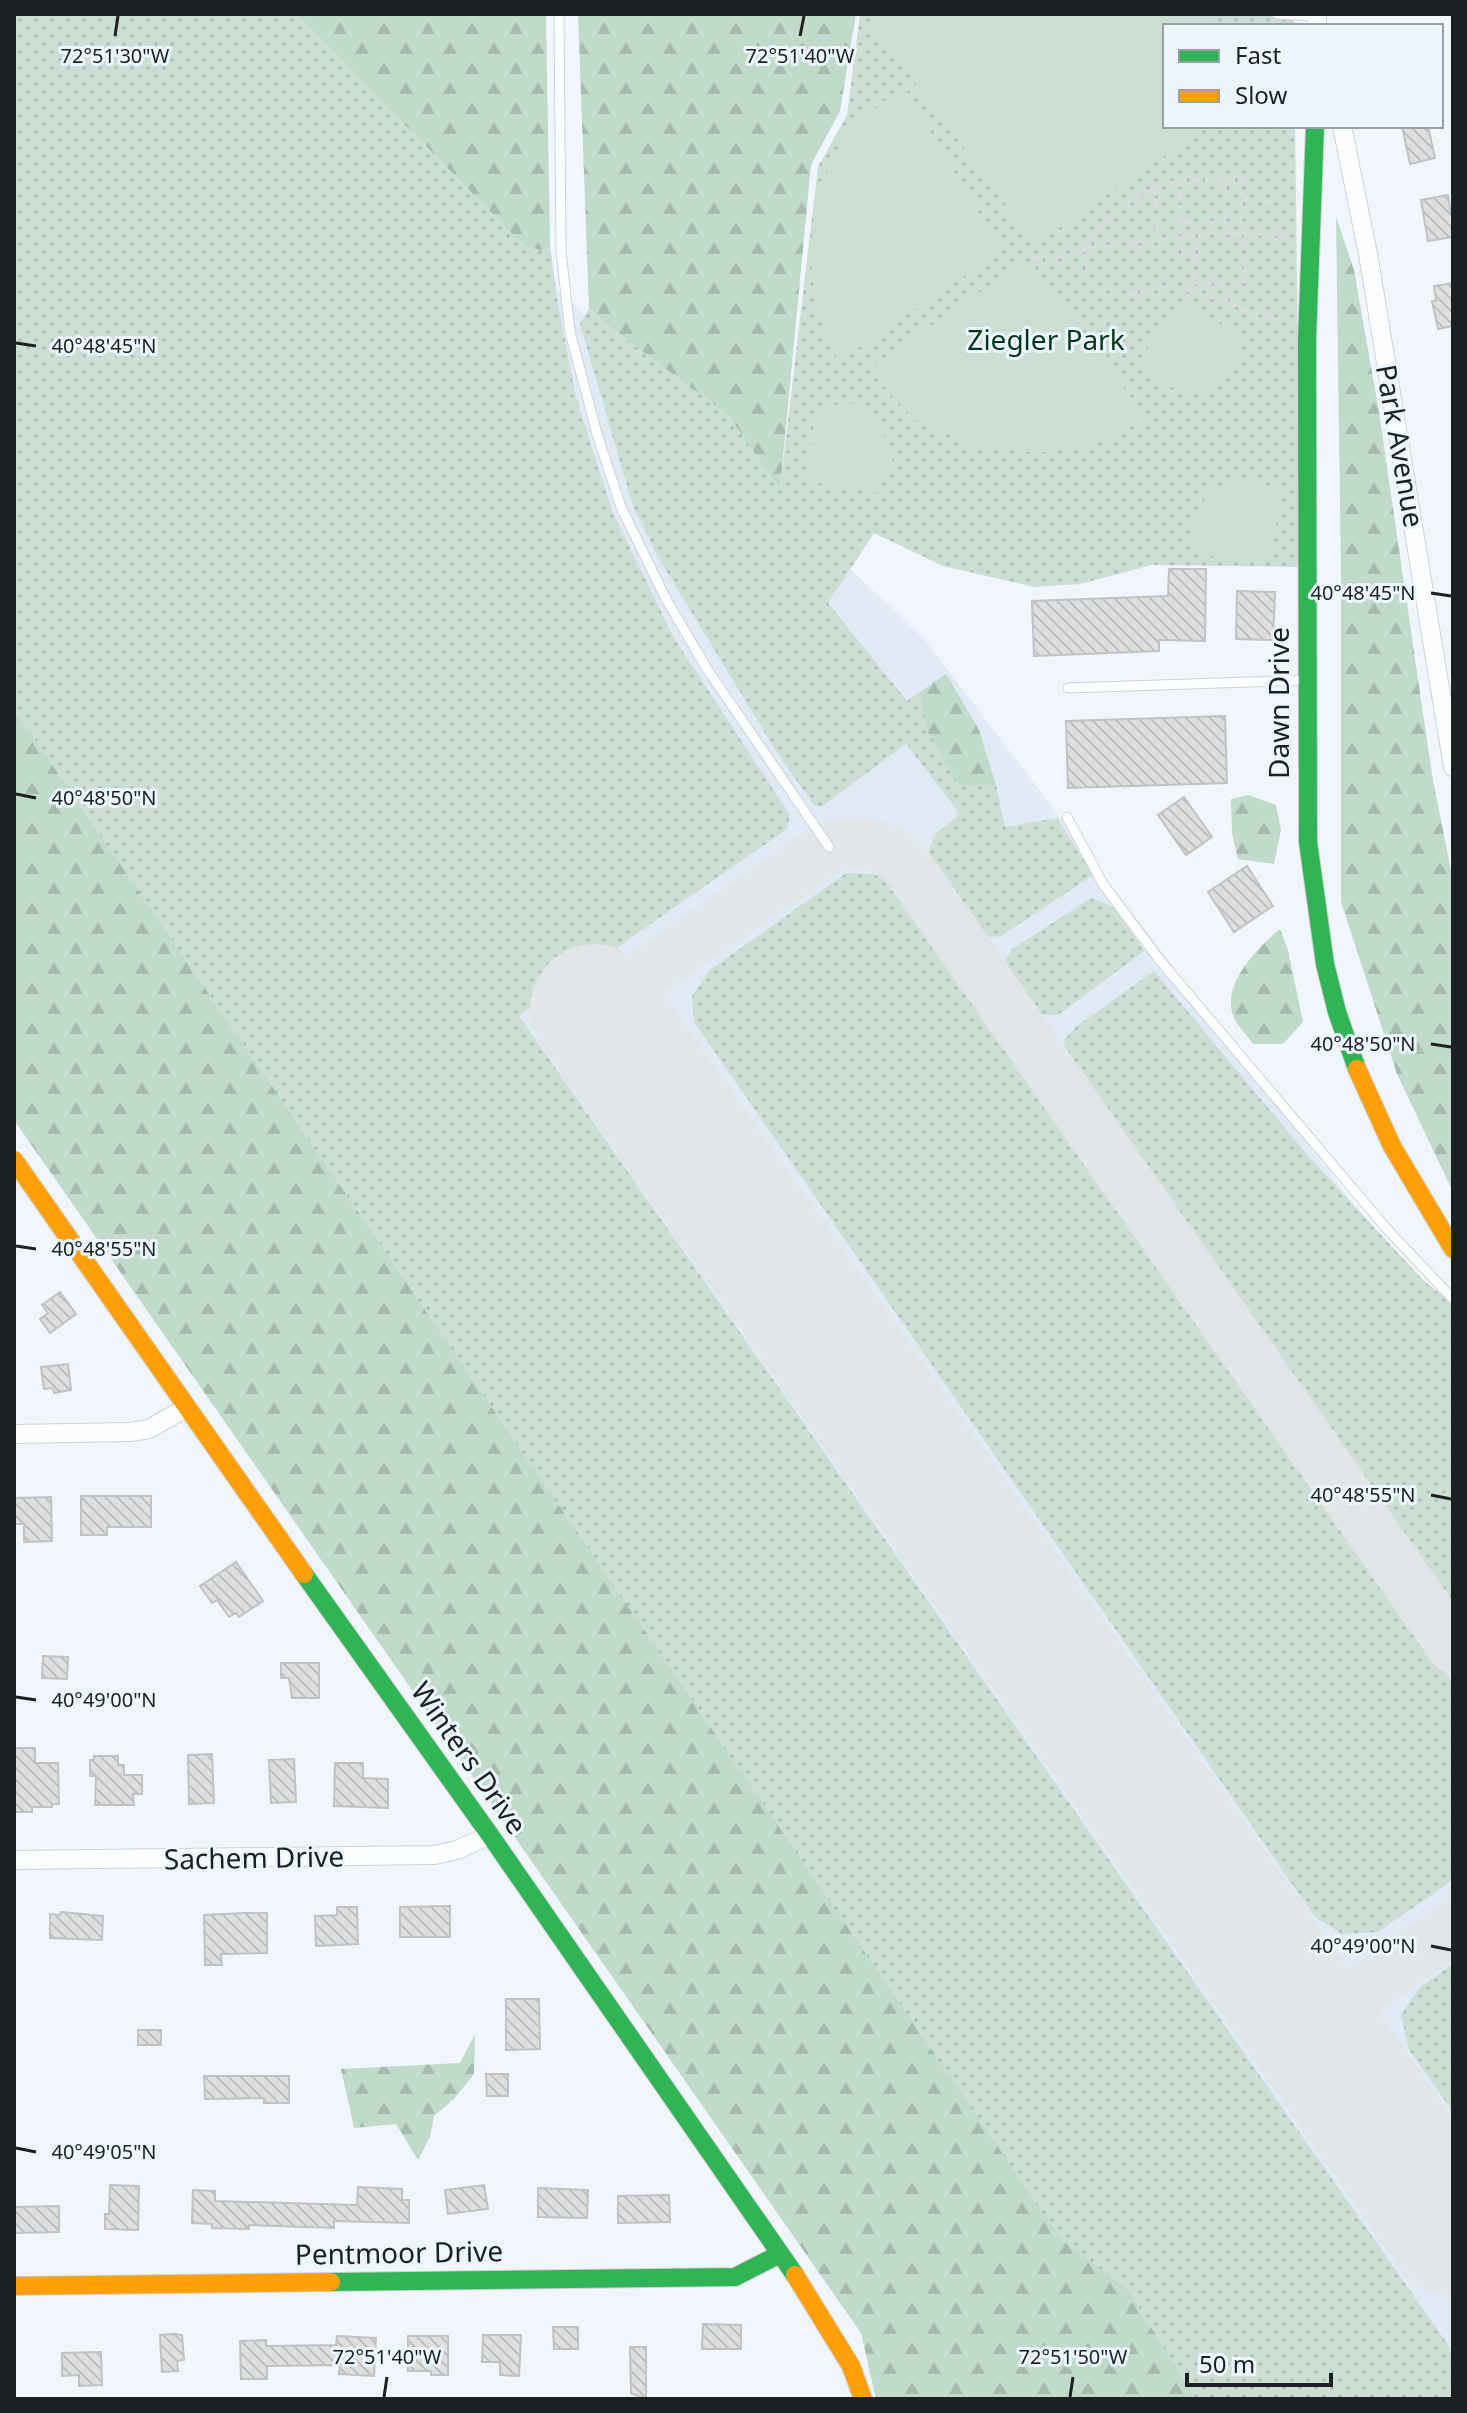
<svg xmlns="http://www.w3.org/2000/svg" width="1467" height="2413" viewBox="0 0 1467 2413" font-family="'Noto Sans',sans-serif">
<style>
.built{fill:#e0ebf5}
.grass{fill:url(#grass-dots)}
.forest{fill:url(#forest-firs)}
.garden{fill:#cdded5}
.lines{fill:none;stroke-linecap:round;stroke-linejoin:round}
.taxiway{stroke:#e2e6e9;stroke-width:52}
.runway{stroke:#e2e6e9;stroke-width:130}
.building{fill:url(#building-back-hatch);stroke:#c1c2c3;stroke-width:2}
.lane-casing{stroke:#cfd3d7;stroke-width:11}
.street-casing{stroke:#cfd3d7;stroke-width:20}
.fast-casing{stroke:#cfd3d7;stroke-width:20}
.slow-casing{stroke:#cfd3d7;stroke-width:20}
.path{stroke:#dbdcde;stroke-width:3;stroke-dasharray:6 6;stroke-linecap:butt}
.lane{stroke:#fdfefe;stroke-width:9}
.street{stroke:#fdfefe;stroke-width:18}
.fast{stroke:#30b455;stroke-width:18}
.slow{stroke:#ff9f0a;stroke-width:18}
.ticks{fill:none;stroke:#1c2023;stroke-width:3}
.labels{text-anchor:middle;stroke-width:6;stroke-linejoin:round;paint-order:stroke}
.park-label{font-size:28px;fill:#023718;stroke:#ecf6ff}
.street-label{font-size:28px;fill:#1c2023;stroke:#ecf6ff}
.ticks-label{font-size:20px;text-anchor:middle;fill:#1c2023;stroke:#ecf6ff;stroke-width:6;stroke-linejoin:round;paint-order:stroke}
</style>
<defs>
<pattern id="grass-dots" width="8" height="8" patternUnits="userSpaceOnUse" patternTransform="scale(2)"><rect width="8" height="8" fill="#cdded5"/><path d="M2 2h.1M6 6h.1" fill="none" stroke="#afbeb7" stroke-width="1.8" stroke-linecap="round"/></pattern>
<pattern id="forest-firs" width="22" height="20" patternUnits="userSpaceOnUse" patternTransform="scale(2)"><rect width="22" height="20" fill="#c1dbcb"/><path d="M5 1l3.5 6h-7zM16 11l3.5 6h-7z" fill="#a5bcae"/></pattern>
<pattern id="building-back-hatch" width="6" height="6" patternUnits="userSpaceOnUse" patternTransform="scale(2)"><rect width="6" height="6" fill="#dfdfe0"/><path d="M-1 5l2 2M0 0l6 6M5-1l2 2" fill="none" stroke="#bfbfc0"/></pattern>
</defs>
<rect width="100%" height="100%" fill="#f0f6fb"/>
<path class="built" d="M 14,14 L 269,14 L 926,641 L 1423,1296 L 1453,1312 L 1453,2399 L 1204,2399 Z"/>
<path class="grass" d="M 14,14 L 296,14 L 523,245 L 540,249 L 550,244 L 557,298 L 575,393 L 612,511 L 674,638 L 790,815 L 787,829 L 519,1016 L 1453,2352 L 1453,2399 L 1196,2399 L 1128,2290 L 1061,2240 L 14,709 Z
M 860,14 L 1294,14 L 1294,26 L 1165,26 L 1165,126 L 1295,126 L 1301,567 L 1152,565 L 1080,584 L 1034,587 L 943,566 L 874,533 L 828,603 L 907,701 L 920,692 L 924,709 L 959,787 L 996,785 L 1005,827 L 1057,818 L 1093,875 L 1001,936 L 990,937 L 973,930 L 928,865 L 929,848 L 936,833 L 960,814 L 906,744 L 821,807 L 814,805 L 776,751 L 659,559 L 633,506 L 580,324 L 589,308 L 612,329 L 729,416 L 780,488 L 818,167 L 847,115 Z
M 846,873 L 874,874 L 903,891 L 1453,1682 L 1453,1880 L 1378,1932 L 1342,1934 L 1315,1917 L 694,1022 L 692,996 L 710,970 Z
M 1091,898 L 1114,907 L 1144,951 L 1058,1015 C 1024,1018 1011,989 1005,960 L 1012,949 Z
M 1154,971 L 1310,1158 L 1423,1280 L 1453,1304 L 1453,1612 L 1065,1059 L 1064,1040 L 1077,1026 Z
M 1453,1964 L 1453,2112 L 1409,2050 L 1401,2015 L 1419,1988 Z"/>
<path class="forest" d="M 296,14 L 546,14 L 550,244 L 540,250 L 523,245 Z
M 578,14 L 856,14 L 840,111 L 811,165 L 780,489 L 729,416 L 612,329 L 589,308 Z
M 1336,217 L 1354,270 L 1379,412 L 1432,775 L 1453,880 L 1453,1192 L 1397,1074 L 1341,902 L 1341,576 Z
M 946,674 L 979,730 L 996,785 L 960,787 L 927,730 L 920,692 Z
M 14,709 L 1061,2239 L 1128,2290 L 1196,2399 L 876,2399 L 861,2333 L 14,1120 Z
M 1248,795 L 1276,805 L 1281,830 L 1274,864 L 1238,859 L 1232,833 L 1231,799 Z
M 1280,929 L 1288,950 L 1303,1022 L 1283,1044 L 1253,1044 C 1248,1036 1238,1027 1234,1018 C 1220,985 1257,948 1280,929 Z
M 475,2034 L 474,2074 L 454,2099 L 434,2116 L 430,2137 L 418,2160 L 396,2124 L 354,2128 L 341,2069 L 460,2063 Z"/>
<path class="garden" d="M 879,14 L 1209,14 L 1222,26 L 1165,26 L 1165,126 L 1208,126 L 1042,240 L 1030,238 L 869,21 Z
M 903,85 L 998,244 L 997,254 L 838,362 L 816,310 L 810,251 L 819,189 L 847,131 Z
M 1021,264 L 1034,266 L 1148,419 L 1097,444 L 1038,453 L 976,447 L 916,421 L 867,369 Z
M 1188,304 L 1245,340 L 1232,375 L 1200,392 L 1163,386 L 1140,358 L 1178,306 Z
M 852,403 L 881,424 L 893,460 L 877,493 L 814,482 L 808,474 L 815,407 Z
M 1248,476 L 1281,491 L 1272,554 L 1264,561 L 1197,555 L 1192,518 L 1212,489 Z"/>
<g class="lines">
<path class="taxiway" d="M 595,1009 L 829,847 C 861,839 891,845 911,872 L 1453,1647
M 1275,1977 C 1302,1993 1331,2003 1362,1992 L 1453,1927
M 1352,2087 C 1349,2057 1340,2017 1362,1992"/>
<path class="runway" d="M 595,1009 L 1453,2231"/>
</g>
<path class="building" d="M 1402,126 L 1428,126 L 1435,158 L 1410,164 Z
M 1448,195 L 1451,214 L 1453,214 L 1453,237 L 1428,241 L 1421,200 Z
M 1453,283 L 1453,326 L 1438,329 L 1432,301 L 1436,301 L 1434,286 Z
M 1169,569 L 1206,569 L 1205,641 L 1159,640 L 1159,651 L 1034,656 L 1032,601 L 1168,596 Z
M 1237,591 L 1275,592 L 1273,640 L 1236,639 Z
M 1225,716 L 1227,783 L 1068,788 L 1066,721 Z
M 1184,797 L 1212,837 L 1186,855 L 1158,815 Z
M 1247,866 L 1273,906 L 1234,932 L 1208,892 Z
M 60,1292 L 76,1314 L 50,1333 L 40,1319 L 48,1313 L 42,1305 Z
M 68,1364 L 71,1390 L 54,1393 L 53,1388 L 44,1389 L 41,1367 Z
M 81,1496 L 151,1496 L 151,1527 L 107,1527 L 107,1535 L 81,1535 Z
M 51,1497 L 52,1541 L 24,1542 L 24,1524 L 14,1524 L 14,1498 Z
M 236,1562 L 263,1601 L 239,1617 L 236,1613 L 229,1617 L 217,1600 L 212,1603 L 200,1586 Z
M 43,1656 L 68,1657 L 67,1679 L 42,1678 Z
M 281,1663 L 319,1663 L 319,1698 L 292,1698 L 289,1678 L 281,1678 Z
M 14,1748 L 35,1748 L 35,1763 L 58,1763 L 59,1804 L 52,1804 L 52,1807 L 32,1807 L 32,1812 L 14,1812 Z
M 212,1754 L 214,1803 L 189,1804 L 188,1755 Z
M 94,1756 L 118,1756 L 118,1765 L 124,1765 L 124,1775 L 142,1775 L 142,1794 L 133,1794 L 134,1805 L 95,1805 L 96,1776 L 90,1776 L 90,1760 L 94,1760 Z
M 294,1759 L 296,1802 L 271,1803 L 269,1760 Z
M 335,1763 L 363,1763 L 363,1778 L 388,1779 L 388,1808 L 334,1806 Z
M 450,1906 L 450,1937 L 400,1937 L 400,1907 Z
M 337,1907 L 357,1907 L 358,1944 L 316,1946 L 315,1916 L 337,1915 Z
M 61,1912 L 103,1916 L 102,1940 L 50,1938 L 50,1914 L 60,1915 Z
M 246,1913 L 267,1913 L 267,1953 L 221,1954 L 222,1965 L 205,1965 L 204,1915 Z
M 506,1999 L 539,1999 L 540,2049 L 506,2050 Z
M 138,2030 L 161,2030 L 161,2045 L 138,2045 Z
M 486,2074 L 508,2074 L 508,2096 L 487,2096 Z
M 204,2076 L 289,2076 L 289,2103 L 264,2103 L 264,2098 L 205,2099 Z
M 110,2185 L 139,2186 L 138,2230 L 105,2229 L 105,2214 L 109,2214 Z
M 484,2185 L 488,2209 L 448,2214 L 445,2190 Z
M 358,2187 L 402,2189 L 402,2200 L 409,2200 L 409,2223 L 334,2221 L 334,2228 L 249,2225 L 249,2229 L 212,2228 L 212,2224 L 192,2223 L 193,2190 L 215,2191 L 215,2201 L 357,2205 Z
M 538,2188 L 588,2190 L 587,2218 L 538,2217 Z
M 669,2195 L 670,2222 L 618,2223 L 618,2196 Z
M 59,2206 L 59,2232 L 15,2233 L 14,2207 Z
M 703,2324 L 741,2325 L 741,2349 L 702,2349 Z
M 553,2327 L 578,2327 L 578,2349 L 554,2349 Z
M 174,2334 L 182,2335 L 184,2360 L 177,2361 L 178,2371 L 162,2372 L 160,2335 Z
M 483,2335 L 521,2335 L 519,2376 L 500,2375 L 500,2362 L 482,2362 Z
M 337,2336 L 376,2338 L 374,2376 L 339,2374 L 340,2365 L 267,2366 L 267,2379 L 241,2379 L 240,2341 L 266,2340 L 266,2346 L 336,2345 Z
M 408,2336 L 448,2336 L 448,2375 L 431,2375 L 431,2371 L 408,2371 Z
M 630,2347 L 646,2347 L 646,2399 L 631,2393 Z
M 101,2352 L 102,2385 L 79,2386 L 79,2375 L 62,2376 L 62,2353 Z"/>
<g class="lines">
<g class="lane-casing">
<path id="lane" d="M 559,14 L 561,251 L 570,332 L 597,434 L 621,507 L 666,599 L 707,669 L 829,847
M 1277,14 L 1317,16
M 1068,688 L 1307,680
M 1067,817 L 1103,884 L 1158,958 L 1386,1228 L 1453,1299"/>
</g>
<g class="street-casing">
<path id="street" d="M 1317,26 L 1317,14
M 1342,126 L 1368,254 L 1453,767
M 14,1434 L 130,1432 L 149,1429 L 186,1408
M 14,1860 L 434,1855 L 457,1850 L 490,1835"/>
</g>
<g class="fast-casing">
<path id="fast" d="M 1315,126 L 1307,340 L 1308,842 L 1325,964 L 1337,1012 L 1357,1069
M 304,1574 L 490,1835 L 795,2275
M 331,2282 L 735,2277 L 780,2254"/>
</g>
<g class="slow-casing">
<path id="slow" d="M 1357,1069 L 1392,1146 L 1453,1249
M 14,1160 L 304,1574
M 795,2275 L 851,2366 L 863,2399
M 14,2286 L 331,2282"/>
</g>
<path class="path" d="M 1179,181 L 1180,223 L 1225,222 L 1225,180
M 1155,190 L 1157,238
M 1242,200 L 1290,201
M 1194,235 L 1194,283 L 1245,282 L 1245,234
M 1183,236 L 1183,258
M 1022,255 L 1047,260 L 1093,248 L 1213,233 L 1291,235
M 1221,282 C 1225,314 1262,318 1288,319
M 1228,300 C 1205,300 1186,286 1163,287 C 1143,288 1115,305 1097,291 C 1088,285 1085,268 1087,258 C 1088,251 1091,240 1094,234 C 1104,216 1148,187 1169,183 C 1192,178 1219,180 1242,180 L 1240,234"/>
<use href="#lane" class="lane"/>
<use href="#street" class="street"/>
<use href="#fast" class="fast"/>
<use href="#slow" class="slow"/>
</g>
<path class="ticks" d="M 115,36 L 118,16M 800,36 L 804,16M 16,343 L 36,346M 1431,593 L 1451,596M 16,794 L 36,798M 1431,1044 L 1451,1047M 16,1246 L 36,1249M 1431,1495 L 1451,1499M 16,1697 L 36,1700M 1431,1946 L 1451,1950M 16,2148 L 36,2152M 384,2397 L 387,2377M 1070,2397 L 1073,2377"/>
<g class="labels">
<g class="park-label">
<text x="1046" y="350">Ziegler Park</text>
</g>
<g class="street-label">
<text transform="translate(1400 446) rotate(80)" y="10">Park Avenue</text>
<text transform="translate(1279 703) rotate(-90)" y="10">Dawn Drive</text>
<text transform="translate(469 1758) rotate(55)" y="10">Winters Drive</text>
<text transform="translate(254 1858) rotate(-1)" y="10">Sachem Drive</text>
<text transform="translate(399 2253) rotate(-1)" y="10">Pentmoor Drive</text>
</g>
</g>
<g class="ticks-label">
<text x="115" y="63">72°51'30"W</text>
<text x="800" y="63">72°51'40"W</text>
<text x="104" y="353">40°48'45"N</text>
<text x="1363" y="600">40°48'45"N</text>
<text x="104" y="805">40°48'50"N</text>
<text x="1363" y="1051">40°48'50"N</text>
<text x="104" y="1256">40°48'55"N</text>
<text x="1363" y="1502">40°48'55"N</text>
<text x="104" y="1707">40°49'00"N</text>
<text x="1363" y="1953">40°49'00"N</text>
<text x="104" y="2159">40°49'05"N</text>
<text x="387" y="2364">72°51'40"W</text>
<text x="1073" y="2364">72°51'50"W</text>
</g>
<rect width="1467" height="2413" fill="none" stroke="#1c2023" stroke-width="32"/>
<rect x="1163" y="24" width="280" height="104" fill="#ecf6ff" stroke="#99a0a7" stroke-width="2"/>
<rect x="1179" y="50" width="40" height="12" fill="#30b455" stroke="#99a0a7" stroke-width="2"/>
<text x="1235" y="64" font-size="24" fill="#1c2023">Fast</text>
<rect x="1179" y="90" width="40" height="12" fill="#ff9f0a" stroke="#99a0a7" stroke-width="2"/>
<text x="1235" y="104" font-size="24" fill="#1c2023">Slow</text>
<path d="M1187 2373v12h144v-12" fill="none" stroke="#1c2023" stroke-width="4"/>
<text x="1199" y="2373" font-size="24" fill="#1c2023" stroke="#ecf6ff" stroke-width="6" paint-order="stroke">50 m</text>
</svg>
